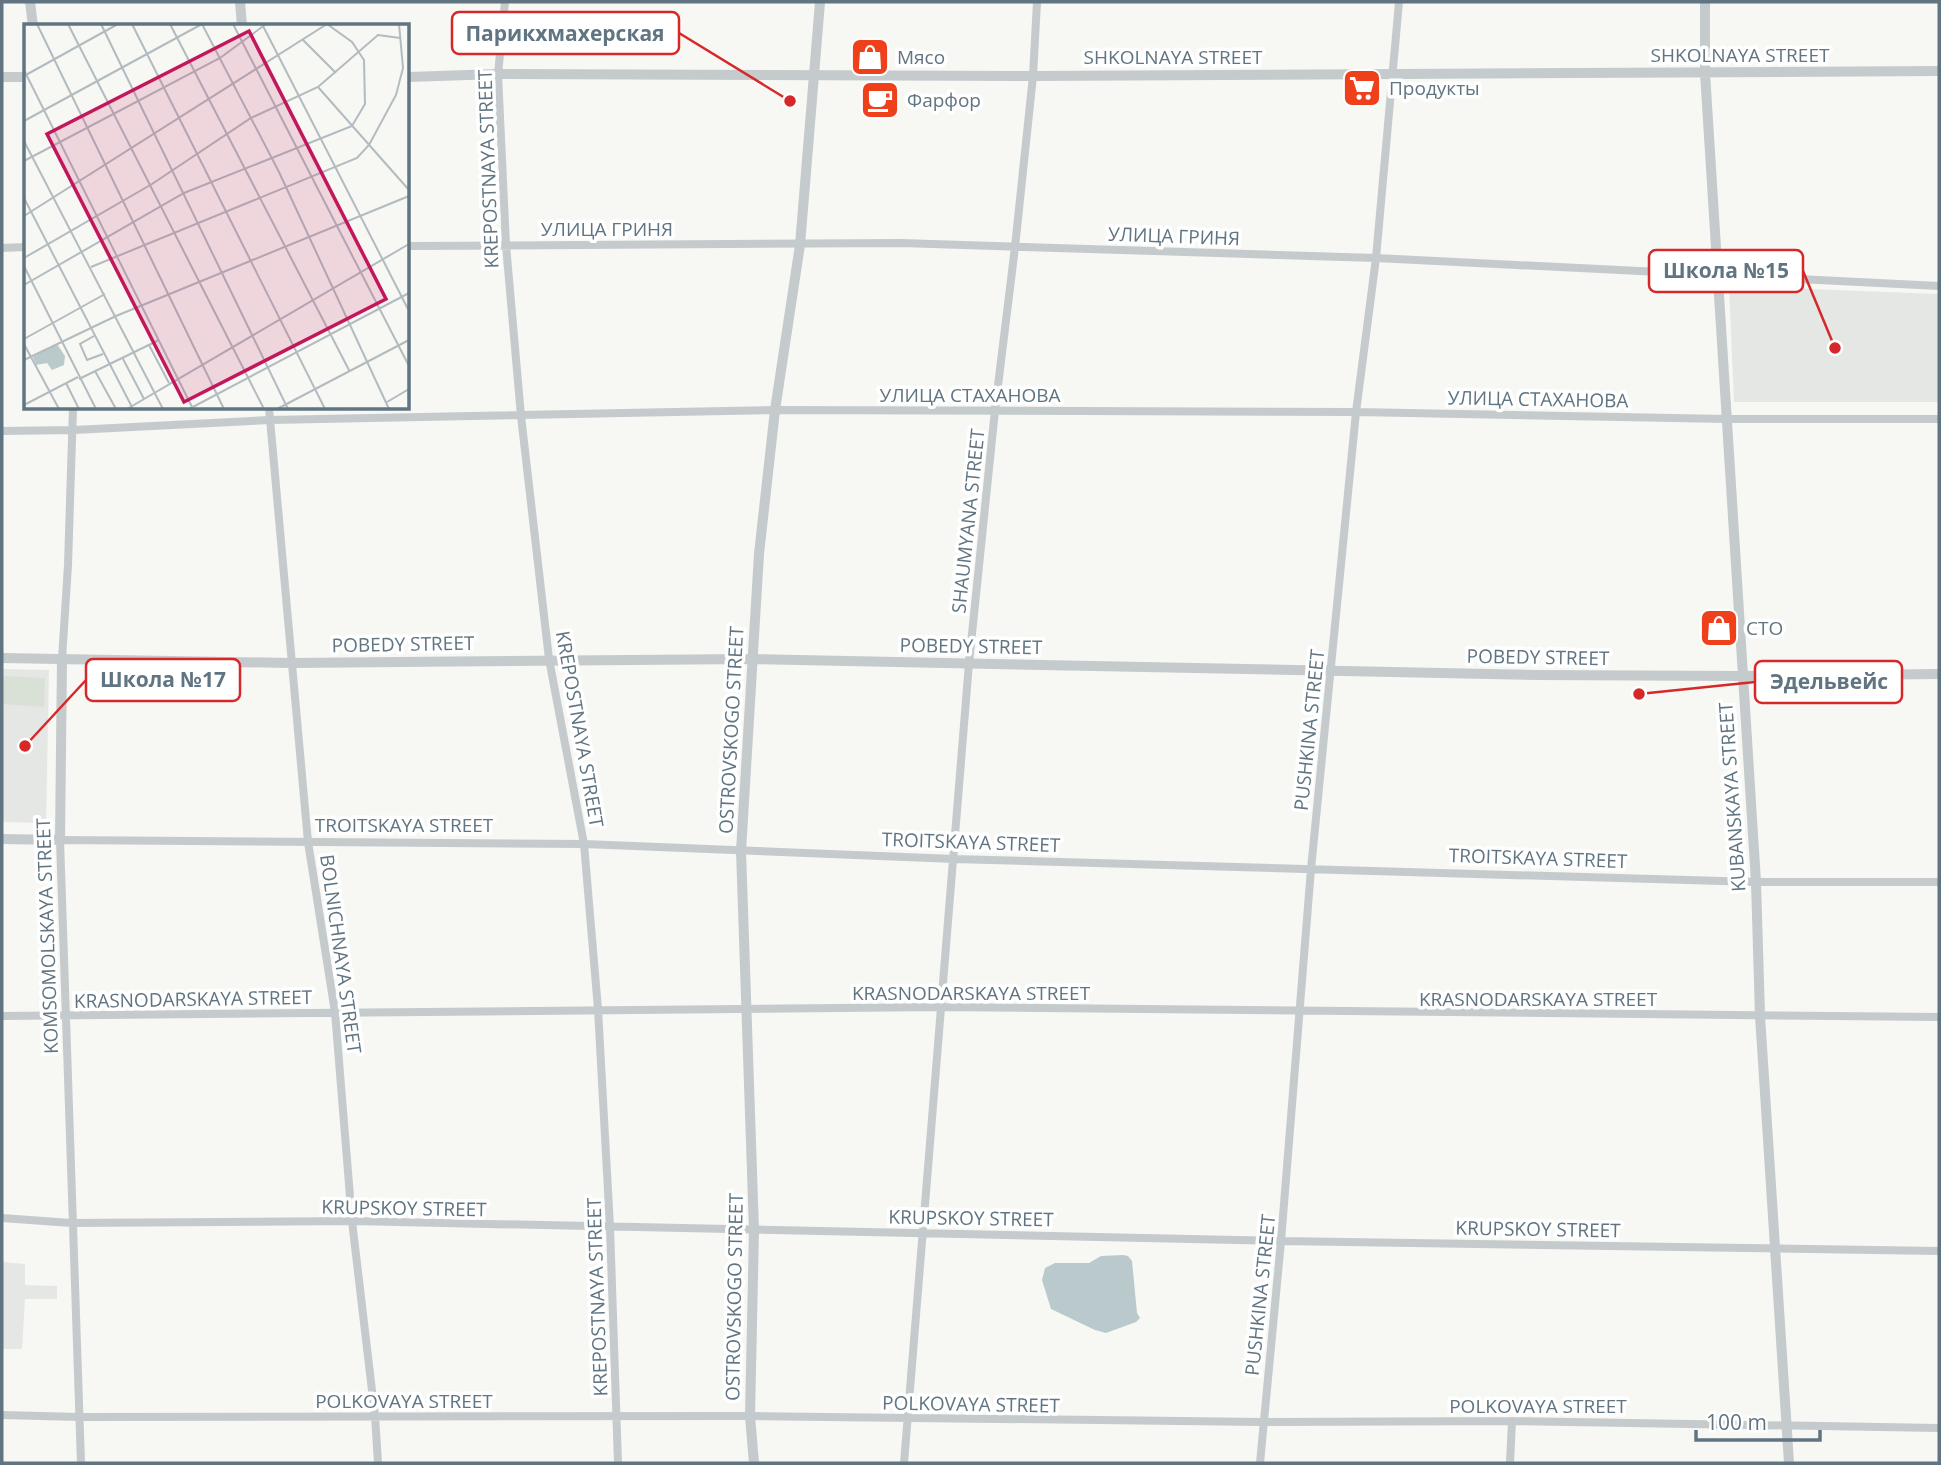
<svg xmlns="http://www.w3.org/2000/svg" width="1941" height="1465" viewBox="0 0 1941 1465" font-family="'Open Sans',sans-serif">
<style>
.built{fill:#e5e7e5}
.green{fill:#d9e0d5}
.water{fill:#bac9cb}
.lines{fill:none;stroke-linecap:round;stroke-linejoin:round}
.minor{stroke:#c5cacc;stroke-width:8}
.tertiary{stroke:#c5cacc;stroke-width:10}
.labels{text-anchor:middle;stroke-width:7;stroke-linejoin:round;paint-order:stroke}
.street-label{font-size:19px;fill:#607581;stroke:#fff}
.poi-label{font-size:19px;fill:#607581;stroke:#fff;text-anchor:start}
.inset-road{fill:none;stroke:#b2bbbf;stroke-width:2}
.view{fill:#c2185b;fill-opacity:0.15;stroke:#c2185b;stroke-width:3.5}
.inset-edge{fill:none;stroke:#607581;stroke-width:3.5}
.leader{fill:none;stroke:#d62828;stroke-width:2.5}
.callout-dot{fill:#d62828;stroke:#fff;stroke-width:2.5}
.callout{fill:#fff;stroke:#d62828;stroke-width:2.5}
.callout-label{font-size:21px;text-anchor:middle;font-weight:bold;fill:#607581}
</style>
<rect width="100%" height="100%" fill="#f7f7f4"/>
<path class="built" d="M 1729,286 L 1939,294 L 1939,402 L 1734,402 Z
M 2,669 L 49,670 L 46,823 L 2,822 Z
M 2,1262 L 25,1264 L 25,1285 L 57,1286 L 57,1299 L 25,1299 L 22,1349 L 2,1349 Z"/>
<path class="green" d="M 2,676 L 45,678 L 44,707 L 2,704 Z"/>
<path class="water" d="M 1123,1255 L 1128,1256 L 1132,1261 L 1137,1313 L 1140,1318 L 1136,1322 L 1106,1333 L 1095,1330 L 1051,1309 L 1042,1280 L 1045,1268 L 1055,1263 L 1089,1263 L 1101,1256 Z"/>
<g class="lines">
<path class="minor" d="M 505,2 L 498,74 L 506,245 L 521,416 L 549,659 L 584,844 L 598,1009 L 610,1227 L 618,1463
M 408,246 L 901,243 L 1376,258 L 1939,286
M 2,248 L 26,247
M 269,408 L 308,842 L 335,1012 L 352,1221 L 375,1416 L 378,1463
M 2,431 L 74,430 L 270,420 L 775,410 L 1356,412 L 1727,419 L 1939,419
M 62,659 L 68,565 L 73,408
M 2,1016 L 940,1007 L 1939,1017
M 2,1218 L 71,1223 L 352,1221 L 1281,1241 L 1939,1251
M 2,1415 L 79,1417 L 750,1416 L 1263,1422 L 1512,1421 L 1939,1428
M 81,1463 L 60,840 L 584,844 L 954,859 L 1756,882 L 1939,882
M 904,1463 L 969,663 L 995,410 L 1015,247 L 1033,76 L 1037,2
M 1260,1463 L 1281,1241 L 1311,869 L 1356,412 L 1376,258 L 1399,2
M 1510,1463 L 1512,1421"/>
<path class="tertiary" d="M 30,2 L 33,26
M 240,2 L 242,26
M 1705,2 L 1705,73 L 1756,882 L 1760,1016 L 1789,1463
M 2,77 L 26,77
M 408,77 L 498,74 L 1033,76 L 1939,71
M 2,658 L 291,663 L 751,659 L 1537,675 L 1741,676 L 1939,674
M 2,839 L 60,840 L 62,659
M 754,1463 L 750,1416 L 754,1230 L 741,851 L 759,554 L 775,410 L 800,245 L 820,2"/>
</g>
<defs>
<g id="shop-square" transform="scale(2.0125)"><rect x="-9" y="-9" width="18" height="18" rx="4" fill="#ef401c" stroke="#fff"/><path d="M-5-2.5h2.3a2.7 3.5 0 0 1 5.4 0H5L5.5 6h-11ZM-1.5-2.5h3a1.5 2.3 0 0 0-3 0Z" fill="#fff"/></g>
<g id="supermarket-square" transform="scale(2.0125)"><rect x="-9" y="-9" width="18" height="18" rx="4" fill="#ef401c" stroke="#fff"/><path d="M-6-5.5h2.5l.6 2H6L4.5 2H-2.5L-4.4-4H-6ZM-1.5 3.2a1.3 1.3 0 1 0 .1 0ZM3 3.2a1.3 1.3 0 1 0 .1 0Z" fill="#fff"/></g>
<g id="cafe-square" transform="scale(2.0125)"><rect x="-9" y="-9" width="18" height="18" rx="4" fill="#ef401c" stroke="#fff"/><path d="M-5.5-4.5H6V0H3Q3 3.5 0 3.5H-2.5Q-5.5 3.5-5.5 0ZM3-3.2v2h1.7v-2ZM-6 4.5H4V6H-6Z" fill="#fff"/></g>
</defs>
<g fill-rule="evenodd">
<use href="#shop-square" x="870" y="57"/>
<use href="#supermarket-square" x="1362" y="88"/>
<use href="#cafe-square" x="880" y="100"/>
<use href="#shop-square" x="1719" y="628"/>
</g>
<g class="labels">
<g class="street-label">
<text x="1740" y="62">SHKOLNAYA STREET</text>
<text x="1173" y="64">SHKOLNAYA STREET</text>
<text transform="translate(488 169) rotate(-92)" y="7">KREPOSTNAYA STREET</text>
<text x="607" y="236">УЛИЦА ГРИНЯ</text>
<text transform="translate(1174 236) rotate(2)" y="7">УЛИЦА ГРИНЯ</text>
<text x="970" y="402">УЛИЦА СТАХАНОВА</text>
<text transform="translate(1538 399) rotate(1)" y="7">УЛИЦА СТАХАНОВА</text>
<text transform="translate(968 521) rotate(-84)" y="7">SHAUMYANA STREET</text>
<text transform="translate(403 644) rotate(-1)" y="7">POBEDY STREET</text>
<text transform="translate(971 646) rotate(1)" y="7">POBEDY STREET</text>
<text transform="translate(1538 657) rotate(1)" y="7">POBEDY STREET</text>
<text transform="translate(580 729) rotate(80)" y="7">KREPOSTNAYA STREET</text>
<text transform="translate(731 730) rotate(-87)" y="7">OSTROVSKOGO STREET</text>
<text transform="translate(1309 730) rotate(-84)" y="7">PUSHKINA STREET</text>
<text transform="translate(1732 797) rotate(-94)" y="7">KUBANSKAYA STREET</text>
<text x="404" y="832">TROITSKAYA STREET</text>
<text transform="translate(971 842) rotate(2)" y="7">TROITSKAYA STREET</text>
<text transform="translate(1538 858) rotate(2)" y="7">TROITSKAYA STREET</text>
<text transform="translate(47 936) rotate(-92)" y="7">KOMSOMOLSKAYA STREET</text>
<text transform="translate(341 954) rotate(82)" y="7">BOLNICHNAYA STREET</text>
<text x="971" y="1000">KRASNODARSKAYA STREET</text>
<text transform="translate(193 999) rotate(-1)" y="7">KRASNODARSKAYA STREET</text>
<text x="1538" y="1006">KRASNODARSKAYA STREET</text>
<text transform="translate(404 1208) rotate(1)" y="7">KRUPSKOY STREET</text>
<text transform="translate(971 1218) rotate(1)" y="7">KRUPSKOY STREET</text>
<text transform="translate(1538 1229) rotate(1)" y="7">KRUPSKOY STREET</text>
<text transform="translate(1260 1295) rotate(-84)" y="7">PUSHKINA STREET</text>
<text transform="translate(597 1297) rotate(-92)" y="7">KREPOSTNAYA STREET</text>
<text transform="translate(734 1297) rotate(-89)" y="7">OSTROVSKOGO STREET</text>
<text x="404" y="1408">POLKOVAYA STREET</text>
<text transform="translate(971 1404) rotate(1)" y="7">POLKOVAYA STREET</text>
<text x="1538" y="1413">POLKOVAYA STREET</text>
</g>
<g class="poi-label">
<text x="897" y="64">Мясо</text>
<text x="1389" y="95">Продукты</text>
<text x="907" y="107">Фарфор</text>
<text x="1746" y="635">СТО</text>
</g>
</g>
<g transform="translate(24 24)">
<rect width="385" height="385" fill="#f7f7f4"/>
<path d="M 33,320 L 41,332 L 40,341 L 28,346 L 23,339 L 12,341 L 9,333 Z" fill="#bac9cb"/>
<path class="inset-road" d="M 13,0 L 200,385M 44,0 L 240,385M 77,0 L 264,385M 108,0 L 301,385M 146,0 L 326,348M 178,0 L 255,148 L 365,385M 209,0 L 385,342M 238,0 L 385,287M 279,16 L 312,49M 0,46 L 169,385M 0,52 L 94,0M 294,63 L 385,166M 0,97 L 178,0M 0,117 L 139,385M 0,137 L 196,34 L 242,0M 0,174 L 109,385M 0,192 L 303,0M 0,234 L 128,160 L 227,94 L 294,63 L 354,11 L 376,14M 0,242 L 72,385M 67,243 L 333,134 L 345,121 L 372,71 L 379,44 L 375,0M 0,261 L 160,169 L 328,102 L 341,80 L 340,36 L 328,18 L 303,0M 70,312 L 56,320 L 63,336 L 79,330M 0,315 L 81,270M 0,320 L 35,385M 125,321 L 145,359M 98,333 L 120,375M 0,336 L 92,292 L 385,172M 71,347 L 92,385M 55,355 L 135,316M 42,359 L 55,385M 363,378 L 385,365M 0,381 L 54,353M 103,385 L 385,220M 165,385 L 385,269M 253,385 L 385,316"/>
<path class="view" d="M 225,7 L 362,275 L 160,378 L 23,110 Z"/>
<rect width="385" height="385" class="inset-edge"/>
</g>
<path class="leader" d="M790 101L679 33M1835 348L1803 271M25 746L86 680M1639 694L1755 682"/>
<g class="callout-dot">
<circle cx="790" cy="101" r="7"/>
<circle cx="1835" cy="348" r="7"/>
<circle cx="25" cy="746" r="7"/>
<circle cx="1639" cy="694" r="7"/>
</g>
<g class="callout">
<rect x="452" y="12" width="227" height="42" rx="7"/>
<rect x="1649" y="250" width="154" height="42" rx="7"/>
<rect x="86" y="659" width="154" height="42" rx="7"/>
<rect x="1755" y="661" width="147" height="42" rx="7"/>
</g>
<g class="callout-label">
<text x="565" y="41">Парикхмахерская</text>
<text x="1726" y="278">Школа №15</text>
<text x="163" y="687">Школа №17</text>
<text x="1829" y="689">Эдельвейс</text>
</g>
<rect width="1941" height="1465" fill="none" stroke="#607581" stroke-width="7"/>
<path d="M1696 1430v10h124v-10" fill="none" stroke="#607581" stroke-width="3.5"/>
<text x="1706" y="1430" font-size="21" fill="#607581" stroke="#ffffff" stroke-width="5" paint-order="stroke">100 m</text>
</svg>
